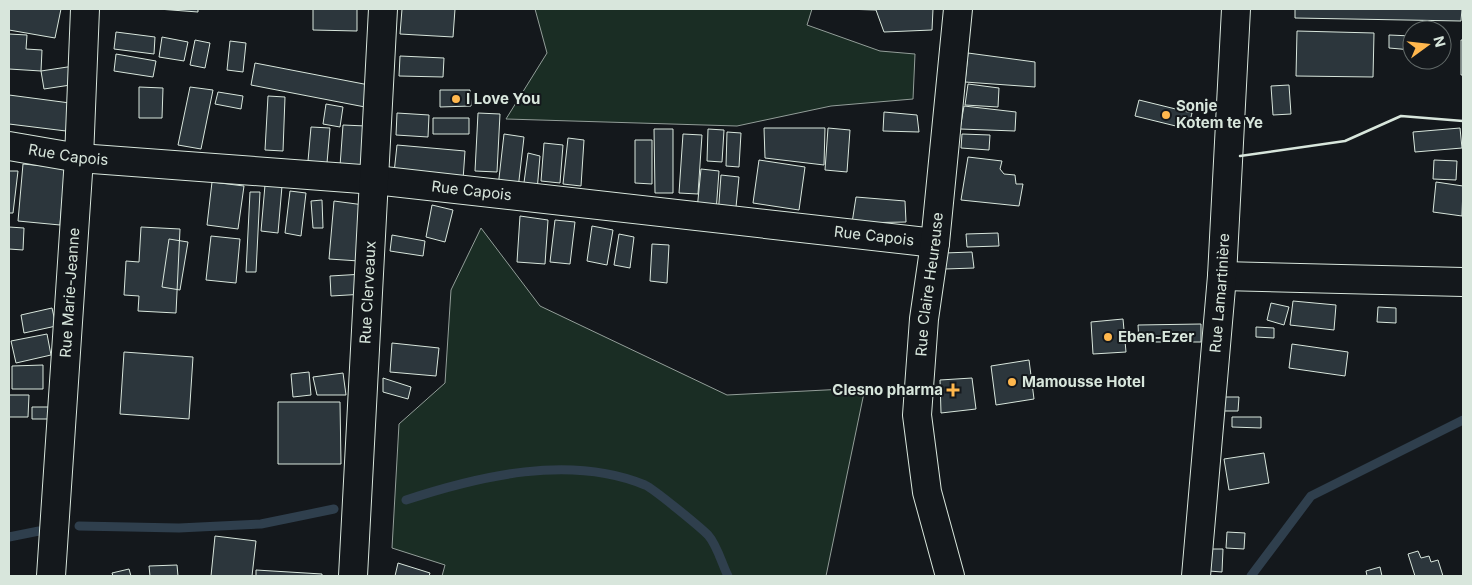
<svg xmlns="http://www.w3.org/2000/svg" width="1472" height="585" viewBox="0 0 1472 585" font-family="Inter,sans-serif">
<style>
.green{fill:#1a2d24;stroke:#939e99}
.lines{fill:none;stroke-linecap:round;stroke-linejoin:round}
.stream{stroke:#2f3f4d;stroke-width:9}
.building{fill:#2c363c;stroke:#d8e6dc}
.minor-casing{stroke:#d8e6dc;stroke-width:30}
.major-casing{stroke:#d8e6dc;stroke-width:30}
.minor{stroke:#14181c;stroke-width:28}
.major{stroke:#14181c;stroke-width:28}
.wall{stroke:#d8e6dc;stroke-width:2.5}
.poi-dot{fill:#ffb74d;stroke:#14181c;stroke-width:2}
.labels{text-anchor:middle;stroke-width:4;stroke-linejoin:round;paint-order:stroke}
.poi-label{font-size:15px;font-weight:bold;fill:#d8e6dc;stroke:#14181c;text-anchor:start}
.street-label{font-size:15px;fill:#d8e6dc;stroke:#14181c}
</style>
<rect width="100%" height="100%" fill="#14181c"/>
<path class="green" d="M 535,9 L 812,9 L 807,25 L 880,51 L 915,54 L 913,99 L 831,106 L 737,126 L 506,119 L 547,53 Z
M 481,228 L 540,306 L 727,395 L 865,388 L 826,576 L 442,576 L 445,565 L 392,548 L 399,424 L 445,383 L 451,290 Z"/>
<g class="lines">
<path class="stream" d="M 406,500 C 479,476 570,454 645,485 C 654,489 700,527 708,535 C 717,545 722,564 728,576
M 79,526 L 179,528 L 261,524 L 334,509
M 9,537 L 39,531
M 1251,576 L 1311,496 L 1463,420"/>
</g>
<path class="building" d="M 9,9 L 61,9 L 55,38 L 9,30 Z
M 158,9 L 198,9 L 198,12 Z
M 313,9 L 357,9 L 357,31 L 313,30 Z
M 402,9 L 455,9 L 453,37 L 400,34 Z
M 842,9 L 933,9 L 932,30 L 884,32 L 876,10 Z
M 1295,9 L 1462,9 L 1461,21 L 1295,18 Z
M 1297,31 L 1374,33 L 1373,77 L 1296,76 Z
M 116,32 L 155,37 L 154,54 L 114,49 Z
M 9,34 L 27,35 L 26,49 L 42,50 L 41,71 L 9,69 Z
M 1389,35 L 1412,36 L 1412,50 L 1389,48 Z
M 162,37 L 188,42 L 184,61 L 159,57 Z
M 195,40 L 210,43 L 205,68 L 190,65 Z
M 1461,40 L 1463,40 L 1463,75 L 1461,75 Z
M 230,41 L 246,43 L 243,72 L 227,70 Z
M 968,53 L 1035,62 L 1035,87 L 965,82 Z
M 116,54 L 156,61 L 153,77 L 114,71 Z
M 400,56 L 444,58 L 443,77 L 399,76 Z
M 255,63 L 369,85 L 365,107 L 251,85 Z
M 74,66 L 77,84 L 44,89 L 41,71 Z
M 968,84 L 999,88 L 998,107 L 965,105 Z
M 1289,85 L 1291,114 L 1273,115 L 1271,86 Z
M 139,87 L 163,88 L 162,118 L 139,118 Z
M 190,87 L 213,90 L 201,149 L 178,145 Z
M 440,90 L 470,90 L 471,106 L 440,107 Z
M 218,92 L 243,96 L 241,109 L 215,104 Z
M 9,95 L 70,103 L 66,131 L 9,124 Z
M 268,96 L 285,97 L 283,151 L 265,150 Z
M 1139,100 L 1192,113 L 1188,129 L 1135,116 Z
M 326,104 L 343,107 L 340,127 L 323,124 Z
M 964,106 L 1016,112 L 1015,131 L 960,129 Z
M 884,112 L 917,115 L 919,132 L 883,131 Z
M 397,113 L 429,115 L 428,137 L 396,135 Z
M 478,113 L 500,114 L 497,172 L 475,171 Z
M 433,118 L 469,118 L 469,134 L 433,134 Z
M 343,125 L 366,126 L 367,169 L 340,166 Z
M 311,127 L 330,128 L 327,163 L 308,161 Z
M 764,128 L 825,128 L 824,165 L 765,158 Z
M 828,128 L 850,130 L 847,172 L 825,170 Z
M 1460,128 L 1462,148 L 1415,152 L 1413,132 Z
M 654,129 L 673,129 L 673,193 L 655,193 Z
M 708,129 L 724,130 L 722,162 L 707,161 Z
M 727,132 L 741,133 L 739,167 L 726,166 Z
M 504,134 L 524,137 L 518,189 L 498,187 Z
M 683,134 L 702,135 L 698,194 L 679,193 Z
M 962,134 L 990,135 L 989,150 L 961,148 Z
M 568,138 L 584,140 L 581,186 L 563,184 Z
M 635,140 L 652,140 L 652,184 L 635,183 Z
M 544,143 L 563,145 L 560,183 L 541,181 Z
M 397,145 L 465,151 L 463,180 L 394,173 Z
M 528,153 L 540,156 L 537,191 L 523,190 Z
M 968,157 L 1002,161 L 1000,169 L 1004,174 L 1015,175 L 1016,184 L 1023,184 L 1019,206 L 961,200 Z
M 759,160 L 805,167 L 799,210 L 753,203 Z
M 1434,160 L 1457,161 L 1456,180 L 1433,179 Z
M 23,164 L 65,168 L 60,225 L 18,221 Z
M 701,169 L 719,171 L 716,212 L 697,210 Z
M 9,171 L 18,171 L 13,213 L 9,213 Z
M 721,175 L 739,177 L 735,217 L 718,216 Z
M 212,182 L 244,186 L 238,229 L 207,225 Z
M 1436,182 L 1463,186 L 1462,216 L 1433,212 Z
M 265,185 L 282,186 L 278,233 L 261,231 Z
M 290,191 L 306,193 L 301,236 L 285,233 Z
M 250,192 L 260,192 L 256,272 L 246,272 Z
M 856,197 L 905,201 L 906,222 L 852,223 Z
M 322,200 L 323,228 L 313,228 L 311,201 Z
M 334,201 L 364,205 L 359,261 L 329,259 Z
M 432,205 L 453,210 L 445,242 L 426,237 Z
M 520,216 L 548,220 L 545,264 L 517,262 Z
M 555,220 L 575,222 L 570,264 L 550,262 Z
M 592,226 L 613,230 L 607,265 L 587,261 Z
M 9,227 L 24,228 L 23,250 L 9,249 Z
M 141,227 L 180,229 L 176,313 L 138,311 L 139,296 L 124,295 L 126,261 L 139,262 Z
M 998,233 L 999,246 L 967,247 L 966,234 Z
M 619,234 L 634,237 L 630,268 L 614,265 Z
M 392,235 L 425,241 L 423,256 L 390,251 Z
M 211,236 L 240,239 L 236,283 L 206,280 Z
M 169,239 L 188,242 L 180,290 L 162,287 Z
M 652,244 L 669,245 L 667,283 L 650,281 Z
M 972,252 L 974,268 L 945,269 L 944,253 Z
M 364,274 L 365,294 L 331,296 L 330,276 Z
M 1293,301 L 1336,305 L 1334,330 L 1290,325 Z
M 1271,303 L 1289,307 L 1284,325 L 1267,320 Z
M 1378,307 L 1396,308 L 1396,323 L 1377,322 Z
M 52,308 L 56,326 L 24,333 L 21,315 Z
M 1123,319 L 1126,352 L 1093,354 L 1091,322 Z
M 1201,324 L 1201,342 L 1139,342 L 1138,325 Z
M 1256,327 L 1274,328 L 1274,338 L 1256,337 Z
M 47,334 L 51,355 L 16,363 L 11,341 Z
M 392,343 L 439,348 L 436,376 L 390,372 Z
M 1292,344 L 1348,352 L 1345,376 L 1289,368 Z
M 124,352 L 193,357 L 189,419 L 120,414 Z
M 1029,360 L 1034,399 L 996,405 L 991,366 Z
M 43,365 L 43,389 L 12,389 L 12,366 Z
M 309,372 L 311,395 L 293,397 L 291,374 Z
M 343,373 L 346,395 L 317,395 L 313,377 Z
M 383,378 L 411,387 L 408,399 L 383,392 Z
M 972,378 L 976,409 L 941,413 L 940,380 Z
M 9,395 L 29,395 L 28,417 L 9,417 Z
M 1220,397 L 1239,397 L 1238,411 L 1219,411 Z
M 278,402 L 340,402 L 341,464 L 278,464 Z
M 32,407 L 52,407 L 52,419 L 32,419 Z
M 1232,417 L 1261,417 L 1261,428 L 1232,427 Z
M 1264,453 L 1269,483 L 1229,490 L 1224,459 Z
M 1227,532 L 1245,533 L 1244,549 L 1226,548 Z
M 215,536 L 256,541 L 252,576 L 211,576 Z
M 1210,549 L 1223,549 L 1222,572 L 1209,571 Z
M 1418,551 L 1421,558 L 1429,556 L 1431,562 L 1438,560 L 1443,576 L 1415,576 L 1408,554 Z
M 398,563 L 430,573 L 429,576 L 395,576 Z
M 177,565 L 178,576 L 150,576 L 149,566 Z
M 1380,567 L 1382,576 L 1367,576 L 1366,571 Z
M 129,569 L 131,576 L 113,576 L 112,573 Z
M 256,570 L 322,574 L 322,576 L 256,576 Z"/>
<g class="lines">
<g class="minor-casing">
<g id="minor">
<path id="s1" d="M 9,146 L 79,158 L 375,180 L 935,243"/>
<path d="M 1222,276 L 1463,282"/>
<path id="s2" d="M 51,576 L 79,158 L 85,9"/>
<path id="s3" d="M 353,576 L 383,9"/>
<path id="s4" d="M 1196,576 L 1222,276 L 1236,9"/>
</g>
</g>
<g class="major-casing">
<g id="major">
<path id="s5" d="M 950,576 L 927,492 L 917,415 L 924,319 L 935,243 L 958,9"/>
</g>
</g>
<use href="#minor" class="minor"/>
<use href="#major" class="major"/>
<path class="wall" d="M 1240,156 L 1345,141 L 1401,116 L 1463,121"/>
</g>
<g class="poi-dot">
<circle cx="456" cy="99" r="5"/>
<circle cx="1166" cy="115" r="5"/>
<circle cx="1108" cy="337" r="5"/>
<circle cx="1012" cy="382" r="5"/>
<path d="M950.5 382.5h5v5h5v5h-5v5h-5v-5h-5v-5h5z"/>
</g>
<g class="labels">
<g class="poi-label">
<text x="466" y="104">I Love You</text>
<text x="1176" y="111">Sonje<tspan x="1176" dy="17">Kotem te Ye</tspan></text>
<text x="1118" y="342">Eben-Ezer</text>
<text x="1022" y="387">Mamousse Hotel</text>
<text x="943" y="395" text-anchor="end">Clesno pharma</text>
</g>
<g class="street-label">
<text dy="5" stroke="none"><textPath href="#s1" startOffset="60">Rue Capois</textPath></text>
<text dy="5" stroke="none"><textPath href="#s1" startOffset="465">Rue Capois</textPath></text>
<text dy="5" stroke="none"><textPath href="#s1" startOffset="870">Rue Capois</textPath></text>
<text dy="5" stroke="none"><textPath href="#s5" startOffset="296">Rue Claire Heureuse</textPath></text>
<text dy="5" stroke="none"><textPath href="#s2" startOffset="284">Rue Marie-Jeanne</textPath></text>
<text dy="5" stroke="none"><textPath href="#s3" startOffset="284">Rue Clerveaux</textPath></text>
<text dy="5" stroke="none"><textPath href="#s4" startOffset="284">Rue Lamartinière</textPath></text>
</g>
</g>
<rect width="1472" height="585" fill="none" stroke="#d8e6dc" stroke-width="20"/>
<g transform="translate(1427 45) rotate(75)"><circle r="24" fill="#14181c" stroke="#626a69"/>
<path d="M0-4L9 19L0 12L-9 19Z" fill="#ffb74d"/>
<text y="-8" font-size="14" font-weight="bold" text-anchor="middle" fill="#d8e6dc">N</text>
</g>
</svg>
